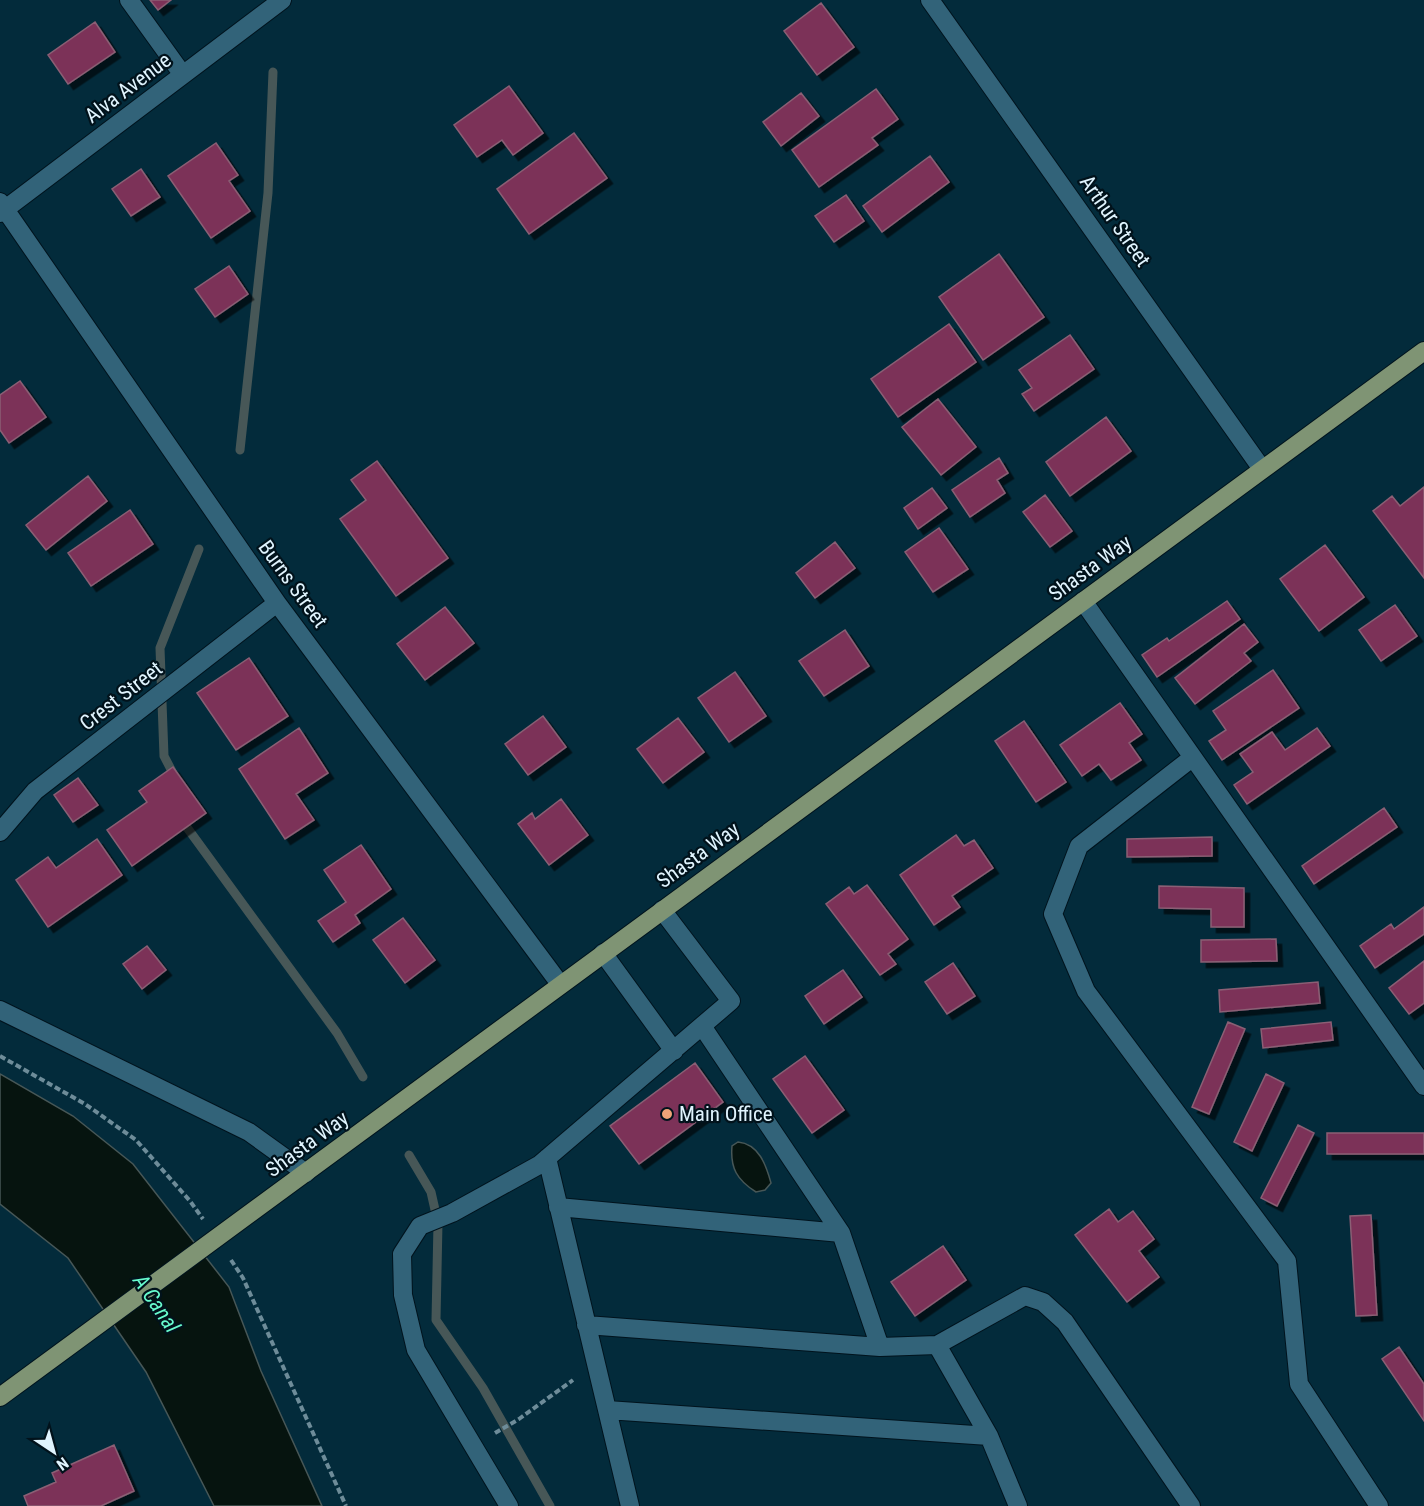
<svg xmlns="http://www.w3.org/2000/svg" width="1424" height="1506" viewBox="0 0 1424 1506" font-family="'Roboto Condensed',sans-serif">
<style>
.water{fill:#06140f;stroke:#475757;stroke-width:1.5}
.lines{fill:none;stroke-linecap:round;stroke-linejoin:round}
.stream{stroke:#475757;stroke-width:9}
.building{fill:#7c3359;stroke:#8b5f74;stroke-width:1.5;filter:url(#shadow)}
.minor-casing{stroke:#00131d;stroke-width:20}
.major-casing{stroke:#00131d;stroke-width:20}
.path{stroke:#6e8c99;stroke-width:4;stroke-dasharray:6 3;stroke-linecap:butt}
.minor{stroke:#326379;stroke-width:18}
.major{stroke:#7f9474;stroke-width:18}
.poi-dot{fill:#efa378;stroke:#01121b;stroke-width:2}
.labels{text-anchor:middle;stroke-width:4.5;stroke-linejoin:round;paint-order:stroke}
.street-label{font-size:21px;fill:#e0f4fe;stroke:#01121b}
.poi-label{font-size:21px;fill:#e0f4fe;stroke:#01121b;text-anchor:start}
.water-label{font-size:22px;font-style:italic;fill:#67fbce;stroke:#01121b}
</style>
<defs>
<filter id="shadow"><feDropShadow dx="5.5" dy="5.5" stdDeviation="0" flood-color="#0009"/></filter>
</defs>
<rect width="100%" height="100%" fill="#032b3b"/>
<path class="water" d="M 0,1074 L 73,1116 L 133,1164 L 229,1287 L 261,1371 L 322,1506 L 214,1506 L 146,1372 L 68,1258 L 0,1204 Z
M 738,1142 C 759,1144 766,1165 771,1183 L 765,1190 L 756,1192 C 737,1180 730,1168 732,1146 Z"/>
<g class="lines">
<path class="stream" d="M 240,450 L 268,193 L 273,72
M 176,779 L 164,756 L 160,648 L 199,549
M 183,816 L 183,822 L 337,1033 L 363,1077
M 409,1155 L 431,1192 L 438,1223 L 436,1320 L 483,1388 L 550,1506"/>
</g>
<path class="building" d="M 150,0 L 171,0 L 158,10 Z
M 821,3 L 854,47 L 817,75 L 784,31 Z
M 95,22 L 115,52 L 68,84 L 48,55 Z
M 509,86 L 543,133 L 513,155 L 502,140 L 477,157 L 454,125 Z
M 876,89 L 898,119 L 872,138 L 878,145 L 819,187 L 792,150 Z
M 801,93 L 819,116 L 781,146 L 763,122 Z
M 574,133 L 607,178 L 529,234 L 497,189 Z
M 216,143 L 238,175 L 229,181 L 250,211 L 211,238 L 168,176 Z
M 930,156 L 949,182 L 882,232 L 863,206 Z
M 141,169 L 160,197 L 131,216 L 112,189 Z
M 846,195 L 864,221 L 834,242 L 815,216 Z
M 999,254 L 1044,317 L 983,360 L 939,297 Z
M 229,266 L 248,294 L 215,317 L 195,289 Z
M 949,324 L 976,362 L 898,417 L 871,379 Z
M 1070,335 L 1094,369 L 1034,411 L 1022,394 L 1032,388 L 1019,370 Z
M 20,381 L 46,417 L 9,443 L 0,430 L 0,395 Z
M 938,399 L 976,447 L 941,475 L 902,427 Z
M 1106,417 L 1131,451 L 1070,496 L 1046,462 Z
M 999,458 L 1008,473 L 997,480 L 1005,493 L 970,517 L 952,490 Z
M 377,461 L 448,558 L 396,596 L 340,519 L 366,500 L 351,480 Z
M 88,476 L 107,501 L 46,550 L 26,525 Z
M 1424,487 L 1424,578 L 1373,511 L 1392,496 L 1400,506 Z
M 932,488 L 947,508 L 918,529 L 904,508 Z
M 1045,495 L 1072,531 L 1050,547 L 1023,512 Z
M 130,510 L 153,544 L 91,586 L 68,553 Z
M 939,528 L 968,569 L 933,592 L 905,552 Z
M 835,542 L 855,568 L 815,598 L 796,573 Z
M 1325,545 L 1364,597 L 1319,631 L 1280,579 Z
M 1227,601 L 1240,619 L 1157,677 L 1142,655 L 1167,638 L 1169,641 Z
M 1395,605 L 1417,636 L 1381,661 L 1359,630 Z
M 445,607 L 474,643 L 425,680 L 397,644 Z
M 1244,624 L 1258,642 L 1244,653 L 1251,661 L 1195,704 L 1175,678 Z
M 845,630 L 869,666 L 824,696 L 799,661 Z
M 249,658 L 288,716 L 236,750 L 197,693 Z
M 1273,670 L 1299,708 L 1222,760 L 1209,741 L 1226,730 L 1213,711 Z
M 735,672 L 766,716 L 729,742 L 698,698 Z
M 1120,703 L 1142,734 L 1129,743 L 1141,760 L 1111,780 L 1099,764 L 1082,776 L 1060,745 Z
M 543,716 L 566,747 L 528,775 L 505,744 Z
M 678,718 L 704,752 L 663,783 L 637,749 Z
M 1024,721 L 1066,782 L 1036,802 L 995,741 Z
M 299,728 L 328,773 L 296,794 L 314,820 L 285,839 L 239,769 Z
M 1317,728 L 1330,746 L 1247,804 L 1234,785 L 1253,772 L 1240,754 L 1272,732 L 1285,750 Z
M 173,767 L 206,813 L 132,866 L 107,830 L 147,802 L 139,791 Z
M 78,778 L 98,805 L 73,822 L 54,795 Z
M 561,799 L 588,835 L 549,865 L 518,824 L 532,813 L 535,819 Z
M 1384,808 L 1397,827 L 1314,884 L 1302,866 Z
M 956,835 L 964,846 L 974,840 L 993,868 L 952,896 L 960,907 L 934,925 L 900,875 Z
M 1212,837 L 1212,856 L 1127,857 L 1127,839 Z
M 97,839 L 122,875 L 48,927 L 16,880 L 48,857 L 56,868 Z
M 361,845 L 391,889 L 355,915 L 360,923 L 333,942 L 318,921 L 346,902 L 324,870 Z
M 867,885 L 908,939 L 888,954 L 896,964 L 880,975 L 826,904 L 849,887 L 854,894 Z
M 1159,886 L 1244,888 L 1244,927 L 1211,927 L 1211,909 L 1159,908 Z
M 1424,907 L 1424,934 L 1375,968 L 1360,946 L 1391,924 L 1394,929 Z
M 403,918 L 435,960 L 405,983 L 373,940 Z
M 1276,939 L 1277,961 L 1201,962 L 1201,940 Z
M 147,946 L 166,970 L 142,989 L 123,964 Z
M 1424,961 L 1424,1003 L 1409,1014 L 1389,988 Z
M 953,963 L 975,996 L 947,1014 L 925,982 Z
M 843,970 L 862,997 L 824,1024 L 805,996 Z
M 1318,982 L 1320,1003 L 1220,1012 L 1219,990 Z
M 1228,1022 L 1245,1029 L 1209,1114 L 1192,1107 Z
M 1331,1022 L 1333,1040 L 1263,1048 L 1261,1029 Z
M 805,1056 L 844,1110 L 812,1133 L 773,1079 Z
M 695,1063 L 723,1102 L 639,1164 L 610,1126 Z
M 1266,1074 L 1284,1083 L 1252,1151 L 1234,1142 Z
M 1298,1125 L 1314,1133 L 1277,1206 L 1261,1198 Z
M 1327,1133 L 1424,1133 L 1424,1154 L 1327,1154 Z
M 1109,1209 L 1118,1222 L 1133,1211 L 1154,1239 L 1139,1251 L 1159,1277 L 1127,1302 L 1075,1235 Z
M 1371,1215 L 1377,1315 L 1356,1316 L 1350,1216 Z
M 943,1246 L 966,1280 L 915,1316 L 891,1282 Z
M 1399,1347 L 1424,1384 L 1424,1421 L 1382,1359 Z
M 114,1445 L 134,1491 L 101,1506 L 28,1506 L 24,1496 L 56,1482 L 52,1473 Z"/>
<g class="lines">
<g class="minor-casing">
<path id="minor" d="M 129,0 L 183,75
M 930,0 L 1262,469
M 0,202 L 277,603 L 560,984
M 0,213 L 282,0
M 1083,601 L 1424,1086
M 1192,758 L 1079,846 L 1053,914 L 1086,991 L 1287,1261 L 1299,1384 L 1379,1506
M 0,832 L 35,791 L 277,603
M 603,953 L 674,1051
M 0,1010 L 249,1132 L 306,1173
M 702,1026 L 841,1233 L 880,1347
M 547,1158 L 630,1506
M 558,1207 L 841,1233
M 586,1325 L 880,1347 L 937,1345 L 1025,1296 L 1043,1302 L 1065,1322 L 1191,1506
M 937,1345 L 989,1436 L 1018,1506
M 607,1410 L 989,1436
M 509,1506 L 416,1350 L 403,1295 L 402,1254 L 420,1226 L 452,1213 L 539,1165 L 731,1001 L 662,910"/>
</g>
<g class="major-casing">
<path id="major" d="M 0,1397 L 1424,351"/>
</g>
<path class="path" d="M 0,1056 L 85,1104 L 136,1140 L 190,1201 L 203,1219
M 231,1260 L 243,1278 L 346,1506
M 495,1433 L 519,1419 L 573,1380"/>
<use href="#minor" class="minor"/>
<use href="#major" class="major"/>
</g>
<circle class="poi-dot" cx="667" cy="1114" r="6"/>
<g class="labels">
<g class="street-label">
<text transform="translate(128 88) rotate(-37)" y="7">Alva Avenue</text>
<text transform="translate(1115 221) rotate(55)" y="7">Arthur Street</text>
<text transform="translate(1090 568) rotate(-36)" y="7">Shasta Way</text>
<text transform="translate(293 584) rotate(54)" y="7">Burns Street</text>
<text transform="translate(121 696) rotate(-38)" y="7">Crest Street</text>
<text transform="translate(698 855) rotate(-36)" y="7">Shasta Way</text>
<text transform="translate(307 1144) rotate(-36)" y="7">Shasta Way</text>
</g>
<g class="poi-label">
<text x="679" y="1121">Main Office</text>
</g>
<g class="water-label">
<text transform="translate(157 1303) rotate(56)" y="8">A Canal</text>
</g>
</g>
<g transform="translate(54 1452) rotate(144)" stroke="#01121b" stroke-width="4.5" paint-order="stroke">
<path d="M0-4.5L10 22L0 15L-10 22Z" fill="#e0f4fe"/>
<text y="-9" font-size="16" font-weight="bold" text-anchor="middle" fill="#e0f4fe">N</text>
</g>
</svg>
